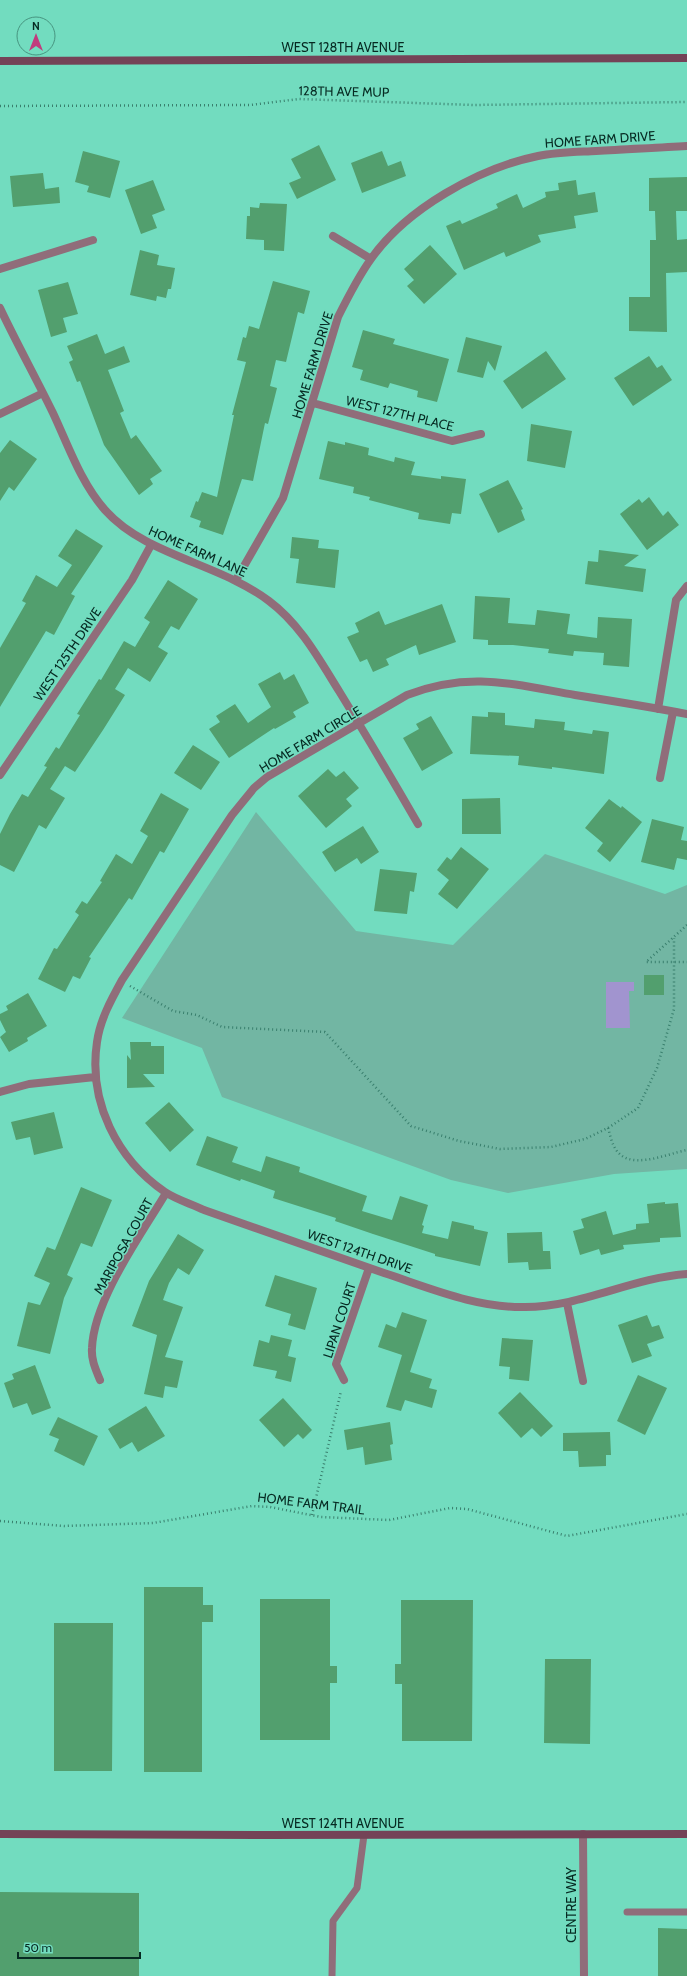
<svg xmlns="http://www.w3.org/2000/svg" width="687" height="1976" viewBox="0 0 687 1976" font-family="Cabin,sans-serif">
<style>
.green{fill:#72b6a3}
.water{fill:#a194cf}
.building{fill:#529f6e}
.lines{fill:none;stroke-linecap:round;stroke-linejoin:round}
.path{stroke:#397f6d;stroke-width:2.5;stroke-dasharray:1 3;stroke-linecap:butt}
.lane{stroke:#906d7a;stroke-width:7}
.street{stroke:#906d7a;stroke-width:8}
.secondary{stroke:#744357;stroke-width:8}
.labels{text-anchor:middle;stroke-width:3;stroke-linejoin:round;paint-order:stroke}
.street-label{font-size:13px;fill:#062a22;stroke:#72dcbf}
</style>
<rect width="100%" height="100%" fill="#72dcbf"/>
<path class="green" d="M 256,812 L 356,931 L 453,945 L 545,854 L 665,894 L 687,885 L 687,1169 L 614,1174 L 508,1193 L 451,1180 L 222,1097 L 202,1048 L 122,1018 Z"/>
<path class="water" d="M 606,982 L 634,982 L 634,991 L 629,991 L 630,1028 L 606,1028 Z"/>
<path class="building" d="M 319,145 L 336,180 L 297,199 L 289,183 L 301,178 L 291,159 Z
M 83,151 L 120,161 L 110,198 L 87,192 L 89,186 L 75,182 Z
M 382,151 L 388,166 L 401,161 L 406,176 L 362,193 L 351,163 Z
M 43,173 L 45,189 L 59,187 L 60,203 L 13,207 L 10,176 Z
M 687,177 L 687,211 L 676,211 L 677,240 L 687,239 L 687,272 L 666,273 L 667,332 L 629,331 L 629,297 L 650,297 L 650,240 L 656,240 L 655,211 L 649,211 L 649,178 Z
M 153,180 L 165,210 L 152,215 L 157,228 L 141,234 L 125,190 Z
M 576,180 L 578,195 L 595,192 L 598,212 L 574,216 L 576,228 L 538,235 L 541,242 L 506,257 L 504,252 L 464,270 L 446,226 L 460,220 L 462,224 L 498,208 L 496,204 L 517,194 L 523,208 L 546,197 L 545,192 L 559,190 L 558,183 Z
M 260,203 L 287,204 L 284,251 L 264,250 L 264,240 L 246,239 L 247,216 L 250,216 L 250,207 L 259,208 Z
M 430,245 L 457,274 L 424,304 L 407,286 L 414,280 L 404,269 Z
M 140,250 L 159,255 L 157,265 L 175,268 L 171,289 L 168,289 L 166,298 L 157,296 L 156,301 L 130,295 Z
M 273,281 L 310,291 L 304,314 L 298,312 L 286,362 L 276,360 L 270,386 L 277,388 L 268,424 L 265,423 L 253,481 L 242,479 L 223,535 L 199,527 L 201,521 L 190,517 L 196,501 L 198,502 L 202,492 L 217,497 L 234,415 L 232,415 L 246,362 L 237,360 L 243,337 L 246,338 L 249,326 L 259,329 Z
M 68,282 L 78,314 L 63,318 L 67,332 L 51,337 L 38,290 Z
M 363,330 L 395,339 L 393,344 L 449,359 L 437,402 L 417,397 L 418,391 L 390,383 L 388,388 L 360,380 L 363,370 L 352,367 Z
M 97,334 L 105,354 L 124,346 L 130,362 L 108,370 L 124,411 L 120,413 L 131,439 L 136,435 L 162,471 L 150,479 L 153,484 L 139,495 L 104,445 L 80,381 L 77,382 L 69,362 L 73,360 L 67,346 Z
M 466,337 L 502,346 L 495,371 L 488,361 L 483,378 L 457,372 Z
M 546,351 L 566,379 L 522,409 L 503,381 Z
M 649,356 L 657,368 L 662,365 L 672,380 L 633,406 L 614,378 Z
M 531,424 L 572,431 L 565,468 L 527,461 Z
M 10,440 L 37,459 L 14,491 L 9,487 L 0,501 L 0,453 Z
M 328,441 L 345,445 L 345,442 L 369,448 L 368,455 L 394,462 L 395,457 L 415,462 L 411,475 L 441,479 L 441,476 L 466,479 L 461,514 L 452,513 L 450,524 L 418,519 L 419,513 L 369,500 L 370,497 L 353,493 L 354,487 L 319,479 Z
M 508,480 L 523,509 L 521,510 L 525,520 L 498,533 L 479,494 Z
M 649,497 L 663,516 L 668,511 L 679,525 L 647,550 L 620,514 L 639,499 L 642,503 Z
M 76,529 L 103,546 L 71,594 L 75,596 L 54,635 L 46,631 L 0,707 L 0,648 L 26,603 L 22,601 L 36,575 L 57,587 L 72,565 L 58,556 Z
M 292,537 L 319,540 L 318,548 L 339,550 L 335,588 L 296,583 L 299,559 L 290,558 Z
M 599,550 L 639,555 L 624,566 L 646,569 L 643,592 L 585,584 L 588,561 L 598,562 Z
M 168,580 L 198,599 L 179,630 L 171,626 L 158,647 L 168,653 L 150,682 L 128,668 L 115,689 L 125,695 L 103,730 L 75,772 L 65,766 L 50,789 L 65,798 L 46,829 L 39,825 L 14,872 L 0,865 L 0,834 L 10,814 L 22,794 L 28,797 L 47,767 L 44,766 L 56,747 L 59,749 L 80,715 L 77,714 L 99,679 L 101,680 L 124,641 L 135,647 L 150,622 L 144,618 Z
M 475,596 L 510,598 L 508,623 L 535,625 L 537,610 L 570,614 L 567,634 L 597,638 L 598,617 L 632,619 L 629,667 L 603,665 L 604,653 L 574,651 L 573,656 L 548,653 L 549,649 L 513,645 L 488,645 L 488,640 L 473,639 Z
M 442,604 L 456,642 L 419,655 L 416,645 L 386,659 L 389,665 L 373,672 L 367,659 L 360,662 L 347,637 L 359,632 L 355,623 L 379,611 L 385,625 Z
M 280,672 L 284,680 L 294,674 L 309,703 L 293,712 L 296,717 L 275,729 L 274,728 L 229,758 L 209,729 L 220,722 L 216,716 L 235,704 L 248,723 L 271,707 L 258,684 Z
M 488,712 L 505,713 L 505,725 L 534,728 L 535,719 L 565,722 L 564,730 L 592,734 L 593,730 L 609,732 L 604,774 L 552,767 L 552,769 L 518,765 L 519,756 L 470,754 L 472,716 L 488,717 Z
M 431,716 L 453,753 L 422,771 L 403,738 L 419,729 L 416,724 Z
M 193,745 L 220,762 L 201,790 L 174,773 Z
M 328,769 L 336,777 L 344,771 L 359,788 L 346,799 L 352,806 L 326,828 L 298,796 Z
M 161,793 L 189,809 L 164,853 L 160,851 L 132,900 L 129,898 L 89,957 L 91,958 L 80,979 L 73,976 L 65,992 L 38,979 L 54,948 L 57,949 L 79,915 L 75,912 L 82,901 L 87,904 L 102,882 L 100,881 L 116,854 L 132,864 L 148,836 L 140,831 Z
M 500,798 L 501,834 L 462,834 L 462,799 Z
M 609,799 L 621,808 L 622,806 L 642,822 L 610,862 L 597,851 L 603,843 L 585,828 Z
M 652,819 L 684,827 L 681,840 L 687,841 L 687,860 L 677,858 L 674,870 L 641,862 Z
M 363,826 L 379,852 L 361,864 L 357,858 L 335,872 L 322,852 Z
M 461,847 L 489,869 L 457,909 L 438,894 L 449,880 L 437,870 L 447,857 L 451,860 Z
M 380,869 L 417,873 L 414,892 L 410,891 L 407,914 L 374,911 Z
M 644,975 L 664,975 L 664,995 L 644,995 Z
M 28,993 L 47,1026 L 27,1038 L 28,1041 L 9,1052 L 0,1037 L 6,1032 L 0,1020 L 0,1014 L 8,1010 L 6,1006 Z
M 130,1042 L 151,1042 L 151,1046 L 164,1046 L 164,1074 L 143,1074 L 155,1087 L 127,1088 L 127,1055 L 131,1060 Z
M 169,1102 L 194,1130 L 170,1152 L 145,1123 Z
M 54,1112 L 63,1148 L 34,1155 L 30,1137 L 16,1140 L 11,1122 Z
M 207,1136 L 238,1147 L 232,1162 L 261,1172 L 266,1156 L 300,1167 L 299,1172 L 367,1196 L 362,1211 L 392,1220 L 400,1196 L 428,1205 L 422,1225 L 424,1226 L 422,1233 L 448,1239 L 452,1221 L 474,1226 L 474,1229 L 488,1232 L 480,1266 L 435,1256 L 435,1254 L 373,1234 L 335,1221 L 336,1218 L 273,1198 L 275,1191 L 241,1179 L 240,1181 L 196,1165 Z
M 81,1187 L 112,1200 L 92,1247 L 81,1243 L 67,1275 L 73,1278 L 64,1298 L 50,1354 L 17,1346 L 28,1302 L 40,1305 L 50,1283 L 34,1276 L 47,1247 L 55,1250 Z
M 665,1202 L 665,1204 L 678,1203 L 681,1237 L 660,1238 L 660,1242 L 623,1245 L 624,1249 L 601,1255 L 599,1249 L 580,1255 L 573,1231 L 584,1228 L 581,1219 L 606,1211 L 613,1235 L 636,1229 L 636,1224 L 649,1223 L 647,1204 Z
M 542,1232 L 543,1251 L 550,1251 L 551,1269 L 529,1270 L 528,1262 L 508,1263 L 507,1233 Z
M 178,1234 L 204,1250 L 189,1275 L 178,1268 L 169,1283 L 163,1300 L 183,1307 L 165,1357 L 183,1361 L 177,1388 L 165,1386 L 163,1398 L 144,1394 L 157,1335 L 132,1326 L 149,1281 Z
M 275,1275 L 317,1288 L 305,1330 L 288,1325 L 291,1314 L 265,1306 Z
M 402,1312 L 427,1320 L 410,1372 L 432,1379 L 429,1388 L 437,1390 L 432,1408 L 405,1400 L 401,1411 L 386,1407 L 402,1355 L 378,1347 L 386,1324 L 396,1328 Z
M 647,1315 L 652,1327 L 659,1325 L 664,1338 L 647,1344 L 652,1356 L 632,1363 L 618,1325 Z
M 271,1335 L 292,1340 L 288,1356 L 296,1358 L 291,1382 L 275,1378 L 277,1371 L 253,1366 L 259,1340 L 269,1343 Z
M 502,1338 L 533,1340 L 529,1381 L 509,1379 L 510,1367 L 499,1366 Z
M 35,1365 L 51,1408 L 32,1415 L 27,1403 L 13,1408 L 4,1383 L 14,1379 L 12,1374 Z
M 638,1375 L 667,1388 L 645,1435 L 617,1421 Z
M 520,1392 L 553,1426 L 541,1437 L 532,1428 L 521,1438 L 498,1413 Z
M 283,1398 L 312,1430 L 303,1439 L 298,1434 L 284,1447 L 259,1420 Z
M 146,1406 L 165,1436 L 138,1452 L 132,1442 L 120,1449 L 108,1429 Z
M 58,1417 L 98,1436 L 84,1466 L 54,1451 L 59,1439 L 49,1435 Z
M 390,1422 L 393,1444 L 390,1445 L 392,1460 L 365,1465 L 363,1447 L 347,1450 L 344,1430 Z
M 610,1432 L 611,1455 L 606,1455 L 606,1466 L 579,1467 L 578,1451 L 563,1451 L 563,1433 Z
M 144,1587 L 203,1587 L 203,1605 L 213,1605 L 213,1622 L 202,1622 L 202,1772 L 144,1772 Z
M 260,1599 L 330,1599 L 330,1666 L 337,1666 L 337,1683 L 330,1683 L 330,1740 L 260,1740 Z
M 401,1600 L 473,1600 L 472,1741 L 402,1741 L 402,1684 L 395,1684 L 395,1664 L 401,1664 Z
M 54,1623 L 113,1623 L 112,1771 L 54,1771 Z
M 545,1659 L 591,1659 L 590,1744 L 544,1743 Z
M 0,1892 L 139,1893 L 139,1976 L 0,1976 Z
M 658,1928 L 687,1929 L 687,1976 L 658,1976 Z"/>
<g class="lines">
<path class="path" d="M 0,106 L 250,105 L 299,99 L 474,105 L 687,102
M 687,925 L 646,962 L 687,962
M 130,986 L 173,1011 L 197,1015 L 222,1027 L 325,1032 L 411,1126 L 459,1141 L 500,1149 L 551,1147 L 585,1139 L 608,1128 L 638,1108 L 657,1068 L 674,1009 L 674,938
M 608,1128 C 610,1134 611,1141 614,1146 C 626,1173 666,1154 687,1150
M 312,1515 L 341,1391
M 0,1521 L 64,1526 L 153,1523 L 252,1506 L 270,1507 L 321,1517 L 389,1520 L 450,1508 L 467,1509 L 567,1536 L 687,1514"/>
<path class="lane" d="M 627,1912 L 687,1912
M 332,1976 L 333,1921 L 357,1888 L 364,1835"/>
<path class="street" d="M 333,236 L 371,259
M 0,269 L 93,240
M 0,308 C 17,344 36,378 53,413 C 68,445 81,483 105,510 C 146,556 219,563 269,601 C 300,624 319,659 339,691 C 366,735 392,779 418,824
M 313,403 L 452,441 L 481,434
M 0,414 L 43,393
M 236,580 L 283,498 L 338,317 C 348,297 358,277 371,259 C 406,209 479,168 538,156 C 557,152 577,152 596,151 C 626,149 657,148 687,146
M 658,709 L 676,600 L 687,586
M 687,714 C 650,707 613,701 575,695 C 512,684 469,671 407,695 L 267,777 L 254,788 L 232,815 L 122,980 C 111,1000 100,1020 97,1042 C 88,1102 117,1159 165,1192 C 177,1200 192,1204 204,1210 C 264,1231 324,1252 384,1273 C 430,1288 476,1308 525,1307 C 581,1307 631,1278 687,1274
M 0,775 L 132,580 L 151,545
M 660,778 L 673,712
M 0,1092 L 29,1084 L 95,1077
M 567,1303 L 583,1381
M 100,1380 C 96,1370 91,1360 92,1348 C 94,1299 141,1235 166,1193
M 344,1380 L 336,1364 L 369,1268
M 583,1834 L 584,1976"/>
<path class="secondary" d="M 0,61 L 687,58
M 0,1834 L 265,1835 L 687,1834"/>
</g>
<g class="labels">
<g class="street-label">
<text x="343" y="52">WEST 128TH AVENUE</text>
<text transform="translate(344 91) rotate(1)" y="5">128TH AVE MUP</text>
<text transform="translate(600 139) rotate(-4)" y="5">HOME FARM DRIVE</text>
<text transform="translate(312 365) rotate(-73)" y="5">HOME FARM DRIVE</text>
<text transform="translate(400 413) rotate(14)" y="5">WEST 127TH PLACE</text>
<text transform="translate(198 551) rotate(24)" y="5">HOME FARM LANE</text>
<text transform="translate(67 654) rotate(-56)" y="5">WEST 125TH DRIVE</text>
<text transform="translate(310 739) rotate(-31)" y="5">HOME FARM CIRCLE</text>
<text transform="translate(123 1246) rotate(-61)" y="5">MARIPOSA COURT</text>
<text transform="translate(360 1251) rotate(19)" y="5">WEST 124TH DRIVE</text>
<text transform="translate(339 1320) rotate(-72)" y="5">LIPAN COURT</text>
<text transform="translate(311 1503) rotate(7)" y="5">HOME FARM TRAIL</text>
<text x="343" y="1828">WEST 124TH AVENUE</text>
<text transform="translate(571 1905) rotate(-90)" y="5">CENTRE WAY</text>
</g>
</g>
<g transform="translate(36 36)"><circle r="19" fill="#72dcbf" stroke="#479580"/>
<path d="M0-3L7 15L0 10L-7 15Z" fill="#c13b7d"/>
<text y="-6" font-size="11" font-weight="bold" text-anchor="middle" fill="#062a22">N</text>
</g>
<path d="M18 1952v6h122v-6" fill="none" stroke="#062a22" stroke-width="2"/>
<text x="24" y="1952" font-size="12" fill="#062a22" stroke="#72dcbf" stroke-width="3" paint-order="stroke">50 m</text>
</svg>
